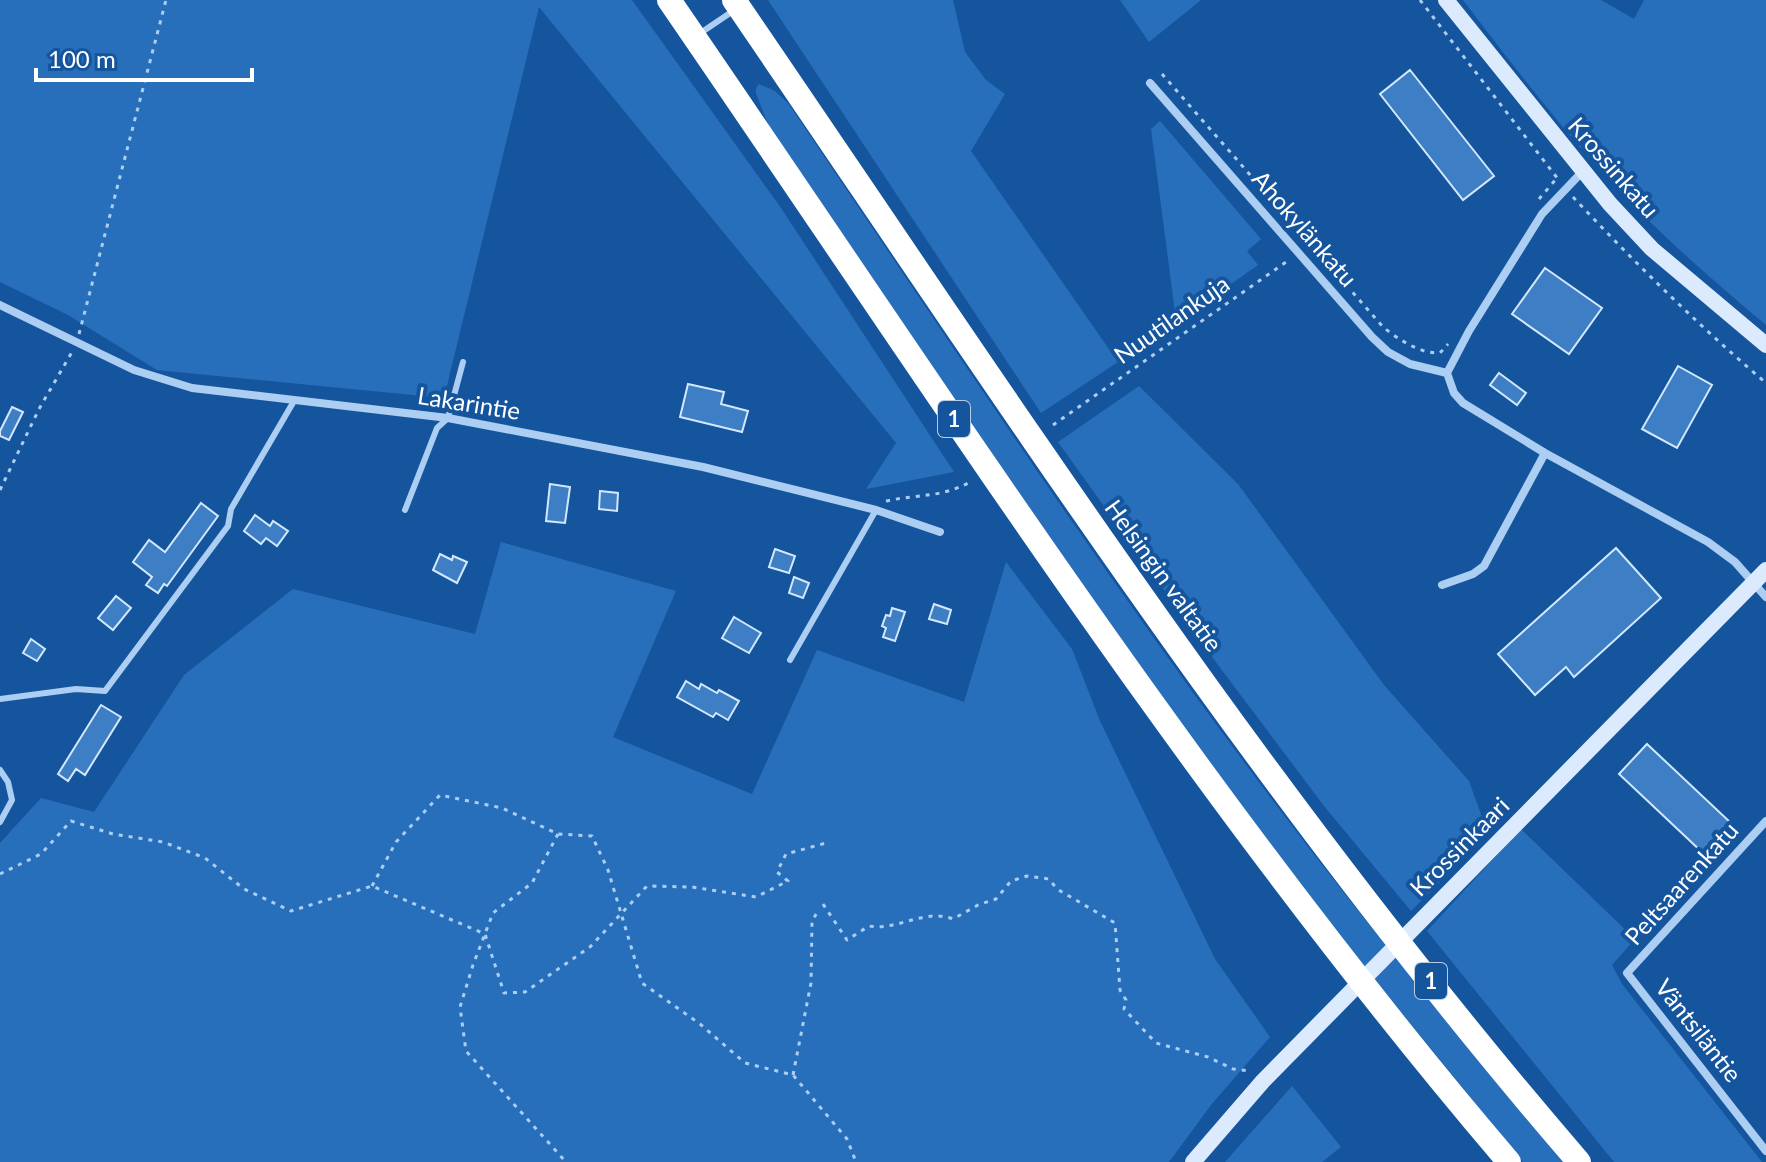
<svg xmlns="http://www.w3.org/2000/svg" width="1766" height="1162" viewBox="0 0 1766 1162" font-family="Lato,sans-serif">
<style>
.green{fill:#286fbb}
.building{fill:#3d7ec4;stroke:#d4e8fd;stroke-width:2}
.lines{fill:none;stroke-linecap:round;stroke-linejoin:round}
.path{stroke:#accef3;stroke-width:3;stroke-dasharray:4 6;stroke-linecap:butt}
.lane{stroke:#accef3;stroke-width:6}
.street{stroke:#accef3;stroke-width:8}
.secondary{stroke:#dbebfd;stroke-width:16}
.highway{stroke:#fff;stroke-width:24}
.labels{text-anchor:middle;stroke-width:8;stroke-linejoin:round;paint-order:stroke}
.shield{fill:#15559d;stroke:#b9cce2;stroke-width:2}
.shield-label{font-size:22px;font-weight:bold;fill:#fff}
.street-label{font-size:24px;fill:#fff;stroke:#15559d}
</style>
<rect width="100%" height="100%" fill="#15559d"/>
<path class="green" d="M 0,0 L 632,0 L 781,208 L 954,472 L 866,489 L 896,443 L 539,7 L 444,398 L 157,370 L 68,315 L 0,282 Z
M 768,0 L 953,0 L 965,52 L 986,80 L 1005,94 L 971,151 L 1118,362 L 1041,413 Z
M 1120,0 L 1201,0 L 1149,42 Z
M 1463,0 L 1601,0 L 1634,19 L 1644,0 L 1766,0 L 1766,325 C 1722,288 1679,251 1639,211 C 1574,146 1518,72 1463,0 Z
M 759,84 L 775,91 L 788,103 C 957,352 1122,605 1306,844 C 1389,952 1477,1057 1563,1162 L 1523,1162 C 1425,1040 1323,920 1231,794 C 1072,575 921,351 769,127 L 756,93 L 756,88 Z
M 1160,121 L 1261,239 L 1247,251 L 1258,265 L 1187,315 L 1176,320 L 1151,129 Z
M 1139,386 L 1238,484 L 1384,685 L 1469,781 L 1488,834 L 1411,911 L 1324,806 L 1218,665 L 1058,442 Z
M 501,542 L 676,591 L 613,737 L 752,794 L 817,650 L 964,702 L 1006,562 L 1072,649 L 1100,721 L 1215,959 L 1270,1037 L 1211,1105 L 1169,1162 L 0,1162 L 0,843 L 41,798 L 94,812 L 184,675 L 293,589 L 475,634 Z
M 1521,829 L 1635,939 L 1612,965 L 1622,984 L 1762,1162 L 1614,1162 L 1427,931 Z
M 1292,1086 L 1341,1147 L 1322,1162 L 1225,1162 Z"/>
<path class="building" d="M 1410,70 L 1494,176 L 1463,200 L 1380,94 Z
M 1545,268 L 1602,308 L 1569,354 L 1512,314 Z
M 1678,366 L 1712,385 L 1677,448 L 1642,429 Z
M 1499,373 L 1526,393 L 1517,405 L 1490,385 Z
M 688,384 L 724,392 L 721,404 L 748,411 L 742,432 L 680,417 Z
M 12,407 L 23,412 L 9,440 L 0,436 L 0,431 Z
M 550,484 L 570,487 L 565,523 L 546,521 Z
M 600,491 L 618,493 L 617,511 L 599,509 Z
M 201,503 L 218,516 L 167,586 L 164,584 L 158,593 L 146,585 L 152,577 L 133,562 L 149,540 L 165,552 Z
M 255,515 L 270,526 L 273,521 L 288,531 L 277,546 L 266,538 L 261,544 L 244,531 Z
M 1616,548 L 1661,598 L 1574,677 L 1566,667 L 1535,695 L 1498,654 Z
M 775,549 L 795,556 L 789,573 L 769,567 Z
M 440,554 L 452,560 L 453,556 L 467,562 L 457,583 L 433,570 Z
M 794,577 L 809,583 L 803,598 L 789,593 Z
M 116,596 L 131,608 L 113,630 L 98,618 Z
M 934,604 L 951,610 L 947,624 L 929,619 Z
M 892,608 L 905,612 L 895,641 L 883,637 L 886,628 L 882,626 L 886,615 L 890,616 Z
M 734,617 L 761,633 L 749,653 L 722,638 Z
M 31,639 L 45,649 L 37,661 L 23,653 Z
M 686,681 L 699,689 L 701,684 L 717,693 L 719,690 L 739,701 L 728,720 L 716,713 L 713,717 L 677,697 Z
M 101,705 L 121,717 L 85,775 L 76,769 L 68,781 L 58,774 Z
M 1647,744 L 1732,824 L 1704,854 L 1619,774 Z"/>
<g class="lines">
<path class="path" d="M 1420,0 L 1558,179
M 1162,74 L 1383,327 C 1398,339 1420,354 1440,353 L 1448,344
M 1573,197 C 1634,262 1698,325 1766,383
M 1539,199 L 1557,178
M 79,334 L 166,0
M 1053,425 L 1289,260
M 0,490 L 39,409 L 72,352
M 886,501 C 918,494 941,498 970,482
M 558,834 L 532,883 L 493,913 L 473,965 L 460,1007 L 466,1051 L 566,1162
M 0,874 L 41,854 L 71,821 L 113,834 L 163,842 L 205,858 L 244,889 L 291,911 L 372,886 L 485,934 L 504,993 L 525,992 L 590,947 L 647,886 L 692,887 L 756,897 L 788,881 L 777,872 L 786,854 L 826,843
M 372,886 L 396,842 L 440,795 L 502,808 L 558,834 L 592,836 L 608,870 L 642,983 L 700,1024 L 745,1063 L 793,1075 L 847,1139 L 856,1162
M 823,904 L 847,940 L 869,926 C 898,931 924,908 953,919 L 978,905 L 996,899 L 1011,881 L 1027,876 L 1049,879 L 1057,889 L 1115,923 L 1120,990 L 1126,1000 L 1124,1009 L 1156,1043 L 1208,1057 L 1233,1069 L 1251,1071
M 793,1075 L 811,983 L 812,922 L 816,914"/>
<path class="lane" d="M 699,34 L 736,9
M 405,510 L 437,428 L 448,418 L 463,362
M 790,660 L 876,510
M 0,699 L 76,689 L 105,691 L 228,526 L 231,509 L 294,401
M 0,770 L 8,782 L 12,800 L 0,822"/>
<path class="street" d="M 1150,83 L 1372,337 L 1388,352 L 1410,364 L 1447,373 L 1454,393 L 1463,403 L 1545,453 L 1708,542 L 1735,562 L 1766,597
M 0,305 L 134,370 L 192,388 L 448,418 L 703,467 L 876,510 L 940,532
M 1447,373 L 1469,331 L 1542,214 L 1582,172
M 1442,585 L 1473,574 L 1484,566 L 1545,453
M 1766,821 L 1627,973 L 1766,1151"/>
<path class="secondary" d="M 1446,0 L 1610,204 L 1652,249 L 1766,345
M 1193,1162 L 1263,1081 L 1766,570"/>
<path class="highway" d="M 669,0 C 939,393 1198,798 1509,1162
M 734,0 C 1004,395 1265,799 1579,1162"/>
</g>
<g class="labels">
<g class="shield">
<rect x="938" y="401" width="32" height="36" rx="6"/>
<rect x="1415" y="963" width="32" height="36" rx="6"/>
</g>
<g class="shield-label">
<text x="954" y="427">1</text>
<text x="1431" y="989">1</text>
</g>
<g class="street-label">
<text transform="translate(1613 168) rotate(49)" y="8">Krossinkatu</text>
<text transform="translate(1304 229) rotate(49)" y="8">Ahokylänkatu</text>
<text transform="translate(1172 320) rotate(-35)" y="8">Nuutilankuja</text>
<text transform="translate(469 404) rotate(9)" y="8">Lakarintie</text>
<text transform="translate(1163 576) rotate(54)" y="8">Helsingin valtatie</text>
<text transform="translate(1460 847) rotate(-45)" y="8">Krossinkaari</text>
<text transform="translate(1682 884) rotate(-48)" y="8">Peltsaarenkatu</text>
<text transform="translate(1698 1031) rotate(52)" y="8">Väntsiläntie</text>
</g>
</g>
<path d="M36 68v12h216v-12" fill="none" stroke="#ffffff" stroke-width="4"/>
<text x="48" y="68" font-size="24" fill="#ffffff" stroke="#15559d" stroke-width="6" paint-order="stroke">100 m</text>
</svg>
